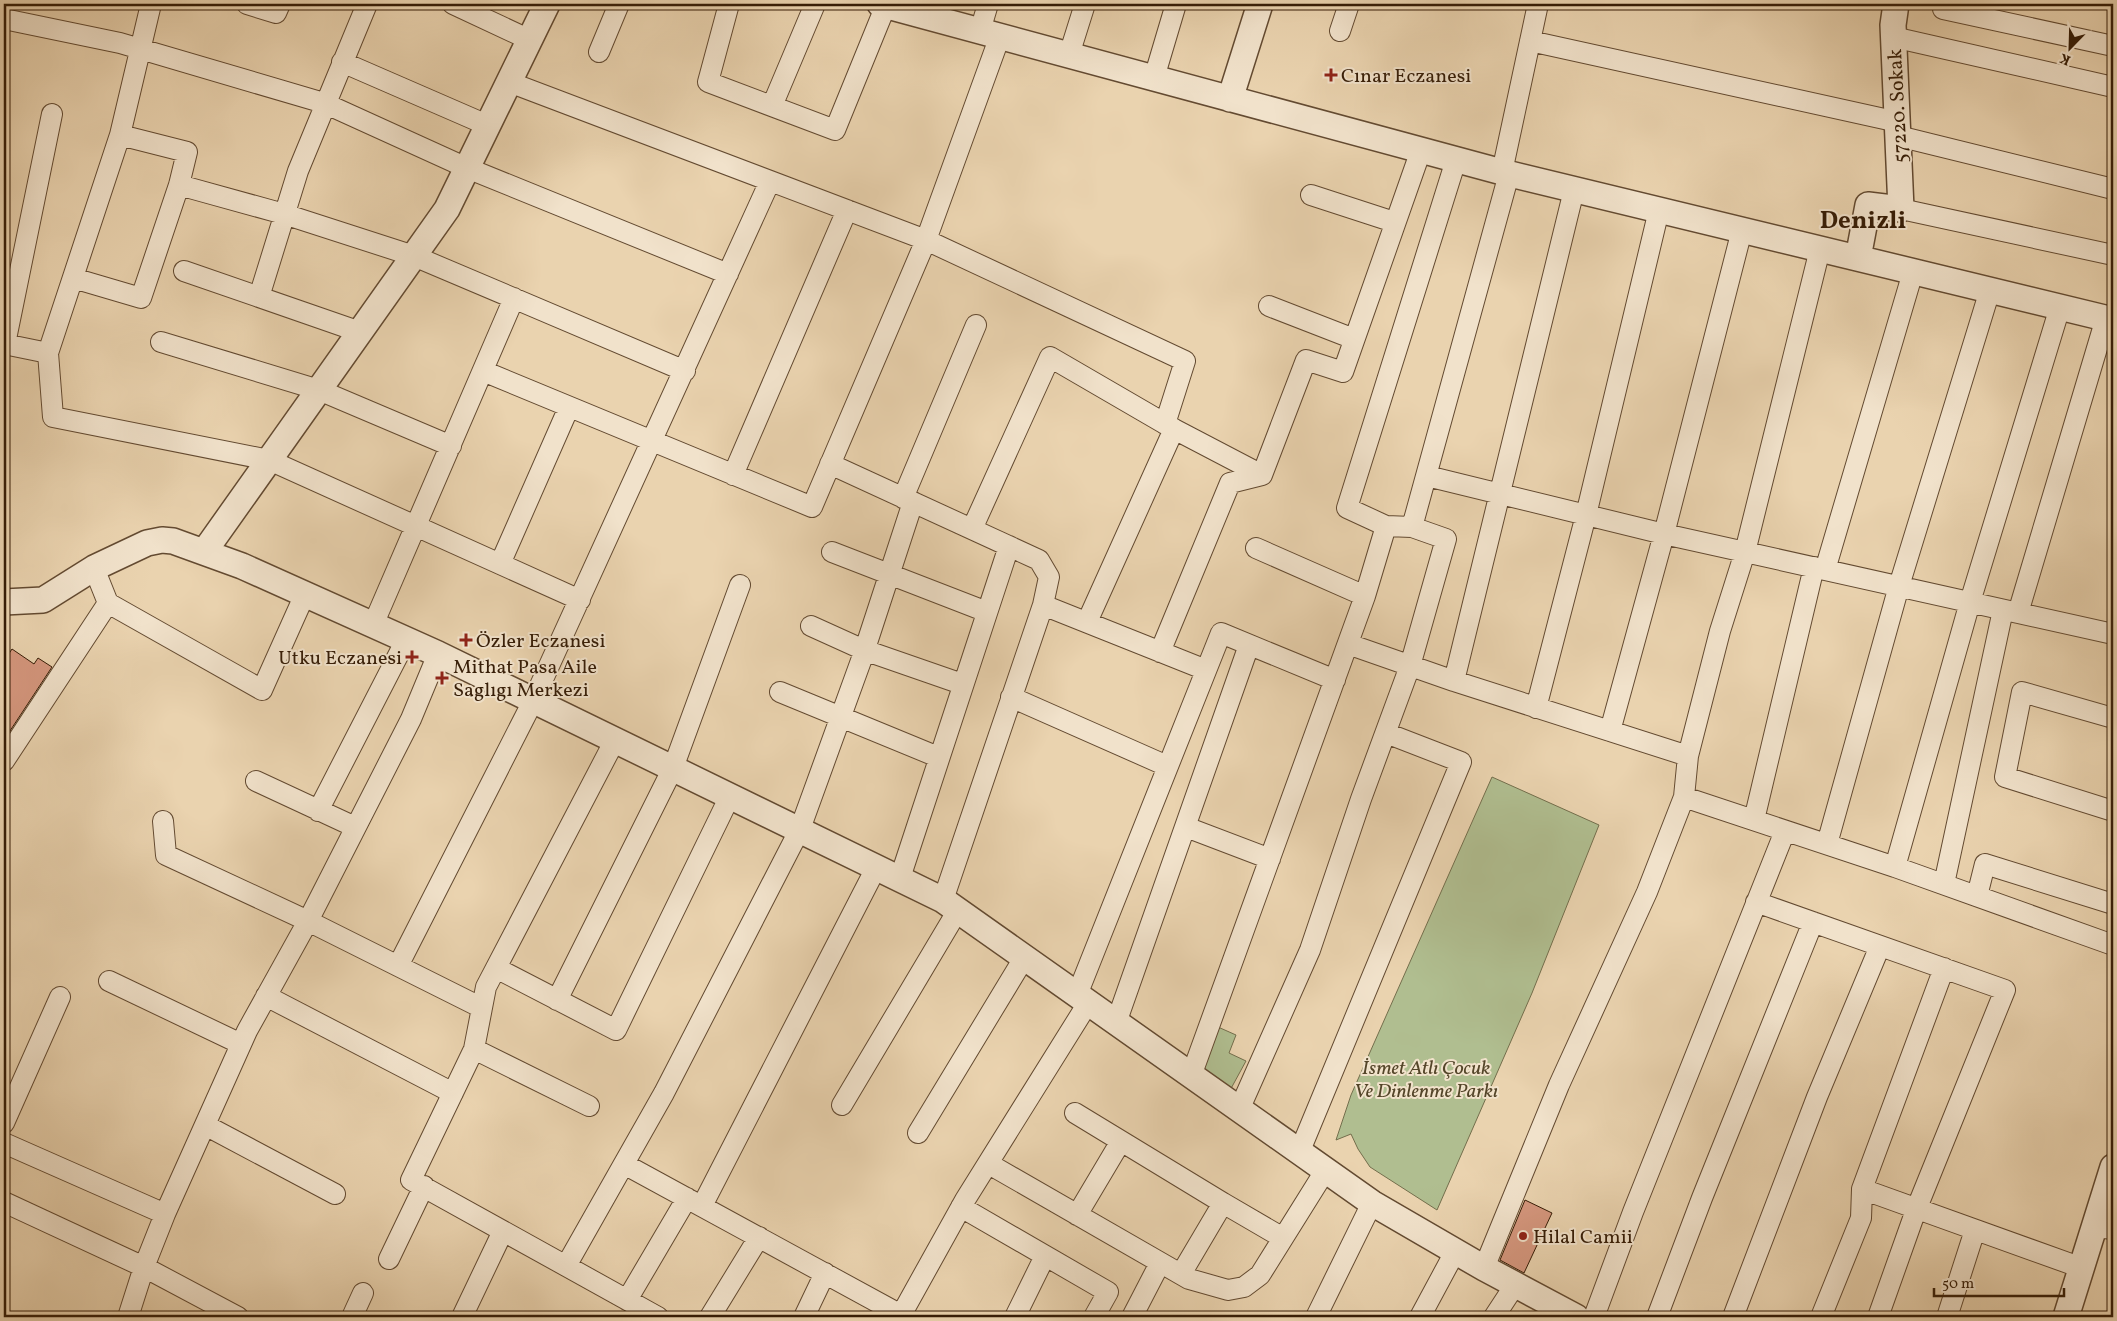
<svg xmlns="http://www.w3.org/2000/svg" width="2117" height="1321" viewBox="0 0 2117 1321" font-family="Vollkorn,serif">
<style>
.green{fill:#b0be90;stroke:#736e4c}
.building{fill:#d5977e;stroke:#361d07}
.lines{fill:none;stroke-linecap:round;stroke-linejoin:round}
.minor-casing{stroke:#634a31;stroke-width:22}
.tertiary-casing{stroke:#634a31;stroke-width:28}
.minor{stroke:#f1e2cb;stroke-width:20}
.tertiary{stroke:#f1e2cb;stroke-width:25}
.poi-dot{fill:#8f2418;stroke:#f1e2cb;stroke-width:2}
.labels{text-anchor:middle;stroke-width:4;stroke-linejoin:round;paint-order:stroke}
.poi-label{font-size:20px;fill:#361d07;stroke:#f1e2cb;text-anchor:start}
.street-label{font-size:20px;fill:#361d07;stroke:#f1e2cb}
.park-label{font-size:20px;font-style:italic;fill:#544529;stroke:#f1e2cb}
.district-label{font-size:25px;font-weight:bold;fill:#361d07;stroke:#f1e2cb}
</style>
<rect width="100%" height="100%" fill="#ead3af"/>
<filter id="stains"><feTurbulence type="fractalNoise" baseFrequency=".004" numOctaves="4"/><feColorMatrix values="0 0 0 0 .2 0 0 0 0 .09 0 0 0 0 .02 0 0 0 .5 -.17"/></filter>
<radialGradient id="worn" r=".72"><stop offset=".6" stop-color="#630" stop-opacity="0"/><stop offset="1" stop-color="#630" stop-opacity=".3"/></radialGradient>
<path class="green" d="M 1492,777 L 1599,825 L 1532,993 L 1437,1210 L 1370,1167 L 1358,1149 L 1351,1134 L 1336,1140 L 1351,1095 Z
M 1209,1023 L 1236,1035 L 1229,1053 L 1246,1061 L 1228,1094 L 1193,1070 Z"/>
<path class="building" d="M 12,649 L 34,664 L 38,658 L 52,667 L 4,740 L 4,661 Z
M 1525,1200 L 1552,1213 L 1524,1273 L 1500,1260 Z"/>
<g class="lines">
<g class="minor-casing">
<path id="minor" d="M 247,4 L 276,13 L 280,4
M 453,4 L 530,40
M 729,4 L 708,82 L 835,130 L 886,5
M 1944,4 L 1943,9 L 2113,46
M 4,19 L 120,43 L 324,103 L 467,168 L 728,274
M 980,31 L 988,4
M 1340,31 L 1349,4
M 1893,37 L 2113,87
M 1530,41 L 1898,122
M 599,52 L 619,4
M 1069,55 L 1085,4
M 342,62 L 487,125
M 1154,78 L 1176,4
M 509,82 L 926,240 L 1000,36
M 772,106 L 815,4
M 120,135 L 48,353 L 53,417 L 269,460 L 580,600
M 1898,136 L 2113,189
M 1502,172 L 1538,4
M 179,185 L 284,214 L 414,256 L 685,371
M 1311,195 L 1394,222
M 1901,209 L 2113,255
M 184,271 L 360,332
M 73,278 L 141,298 L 179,185 L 187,152 L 120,135 L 151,4
M 259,297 L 298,171 L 367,4
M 1269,306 L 1354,339
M 161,342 L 319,390 L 451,446
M 4,344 L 48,353
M 5,344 L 52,114
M 483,371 L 812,507 L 926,240 L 1185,361 L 1165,424
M 830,464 L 1039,560 L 1049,577 L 1043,605 L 1206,670
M 733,475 L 847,210
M 1427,476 L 1664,534 L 2113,634
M 903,498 L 976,325
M 1412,527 L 1509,174
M 972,529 L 1050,357 L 1174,429 L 1262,475
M 1256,548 L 1365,596
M 832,552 L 987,612
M 500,564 L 569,407
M 1825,570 L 1913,272
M 108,603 L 262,690 L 305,594
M 2018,613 L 2106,318
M 1087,622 L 1174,429
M 373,625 L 514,298
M 811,626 L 864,650 L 962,684
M 1348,644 L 1454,681 L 1688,756
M 1160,652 L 1230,483 L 1262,475 L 1306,360 L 1343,372 L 1421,150
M 1454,681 L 1574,190
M 780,692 L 938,757
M 1011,697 L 1167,766
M 1536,708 L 1586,515 L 1659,210
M 2113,718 L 2022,692 L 2005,777 L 2113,811
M 1610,731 L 1664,534 L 1742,230
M 615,740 L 486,987 L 474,1049 L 411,1180 L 658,1317
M 4,761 L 108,603 L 94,568
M 256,781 L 355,827
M 1684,797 L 1895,867 L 2113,945
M 318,811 L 406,640
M 1754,820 L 1814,567
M 163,821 L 166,855 L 308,921 L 482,1008
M 1186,827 L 1270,859
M 1827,844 L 1899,586 L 1990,290
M 1895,867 L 1970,602 L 2060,307
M 900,878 L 1009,546
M 1944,884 L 2003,610
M 1977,896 L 1985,864 L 2113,904
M 943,900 L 1043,605
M 1756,902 L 2005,990 L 1916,1210 L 1878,1317
M 398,966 L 533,701 L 770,181
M 496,968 L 616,1030 L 730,796
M 109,981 L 241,1044
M 1077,995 L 1221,633 L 1335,680
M 266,996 L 453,1093
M 557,1000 L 673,768 L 740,585
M 1116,1023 L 1249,645
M 474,1049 L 589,1106
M 1191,1076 L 1365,596 L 1386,526
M 842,1105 L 958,910
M 1239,1110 L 1310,950 L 1361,799 L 1410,666 L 1446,539 L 1412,527 L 1386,526 L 1347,508 L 1456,160
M 1075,1113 L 1223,1203 L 1181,1274
M 4,1123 L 60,997
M 205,1125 L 335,1194
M 918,1133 L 1024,958
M 4,1143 L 165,1214 L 247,1031 L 308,921 L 411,719 L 438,654
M 1299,1153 L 1461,762 L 1386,733
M 624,1164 L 901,1315
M 989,1164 L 1189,1279 L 1228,1290 L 1244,1287 L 1260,1275 L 1325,1171
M 1862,1189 L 2082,1268
M 4,1202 L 144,1267 L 238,1317
M 1223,1203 L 1283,1238
M 702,1206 L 877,866
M 961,1207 L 1108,1292 L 1094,1317
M 1077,1215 L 1121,1141
M 2095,1227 L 2113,1229
M 389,1259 L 424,1186
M 566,1266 L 664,1093 L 800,829 L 862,658 L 913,502
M 1484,1268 L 1559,1085 L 1647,892 L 1684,797 L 1688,756 L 1720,631 L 1745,552 L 1820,249
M 627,1300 L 687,1198
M 128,1317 L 144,1267 L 165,1214
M 352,1317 L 363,1293
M 462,1317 L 503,1231
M 710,1317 L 759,1237
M 804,1317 L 825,1273
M 900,1317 L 965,1200 L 1088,1003
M 1015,1317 L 1045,1256
M 1132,1317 L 1160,1263
M 1316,1317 L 1372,1203
M 1420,1317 L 1456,1250
M 1494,1317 L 1515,1285
M 1594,1317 L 1633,1212 L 1785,831
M 1657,1317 L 1702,1198 L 1813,922
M 1733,1317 L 1817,1097 L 1880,946
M 1821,1317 L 1861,1218 L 1862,1189 L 1944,968
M 1947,1317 L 1975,1230"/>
</g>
<g class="tertiary-casing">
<path id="tertiary" d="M 880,4 L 1502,172 L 2113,320
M 1230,99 L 1260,4
M 1858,258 L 1868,205 L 1901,209 L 1893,25 L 1896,4
M 204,552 L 447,209 L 547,4
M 4,602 L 43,600 L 94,568 L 147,543 L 162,540 L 173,541 L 242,566 L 438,654 L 943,900 L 1372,1203 L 1484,1268 L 1576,1317
M 2066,1317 L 2113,1167"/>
</g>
<use href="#minor" class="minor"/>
<use href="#tertiary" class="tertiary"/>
</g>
<g class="poi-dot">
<path d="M1328.5 67.5h5v5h5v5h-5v5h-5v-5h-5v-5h5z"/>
<path d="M463.5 632.5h5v5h5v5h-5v5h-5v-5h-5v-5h5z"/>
<path d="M409.5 649.5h5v5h5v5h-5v5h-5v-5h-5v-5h5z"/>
<path d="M439.5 670.5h5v5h5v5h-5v5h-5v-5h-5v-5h5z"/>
<circle cx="1523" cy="1236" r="5"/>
</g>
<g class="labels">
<g class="poi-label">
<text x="1341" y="82">Cınar Eczanesi</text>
<text x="476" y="647">Özler Eczanesi</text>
<text x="402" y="664" text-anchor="end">Utku Eczanesi</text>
<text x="453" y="673">Mithat Pasa Aile<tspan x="453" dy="23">Saglıgı Merkezi</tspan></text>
<text x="1533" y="1243">Hilal Camii</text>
</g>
<g class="street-label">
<text transform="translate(1897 106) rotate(-93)" y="7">57220. Sokak</text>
</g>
<g class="park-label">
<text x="1426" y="1074">İsmet Atlı Çocuk<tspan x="1426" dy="23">Ve Dinlenme Parkı</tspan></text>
</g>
<g class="district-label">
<text x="1863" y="228">Denizli</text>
</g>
</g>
<rect width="2117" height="1321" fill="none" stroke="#ead3af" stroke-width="20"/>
<rect x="5" y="5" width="2107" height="1311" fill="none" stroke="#361d07" stroke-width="2.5"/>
<rect x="10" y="10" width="2097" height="1301" fill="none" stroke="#361d07"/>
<g transform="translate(2070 48) rotate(203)" stroke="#f1e2cb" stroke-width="4" paint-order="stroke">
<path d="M0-4L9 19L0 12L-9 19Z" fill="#361d07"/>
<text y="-8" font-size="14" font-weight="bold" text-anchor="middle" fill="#361d07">K</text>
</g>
<path d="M1934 1288v8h130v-8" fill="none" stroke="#361d07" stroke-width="2.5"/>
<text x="1942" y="1288" font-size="15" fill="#361d07" stroke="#f1e2cb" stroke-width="4" paint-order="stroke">50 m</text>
<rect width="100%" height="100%" filter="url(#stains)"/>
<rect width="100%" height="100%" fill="url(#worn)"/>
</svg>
